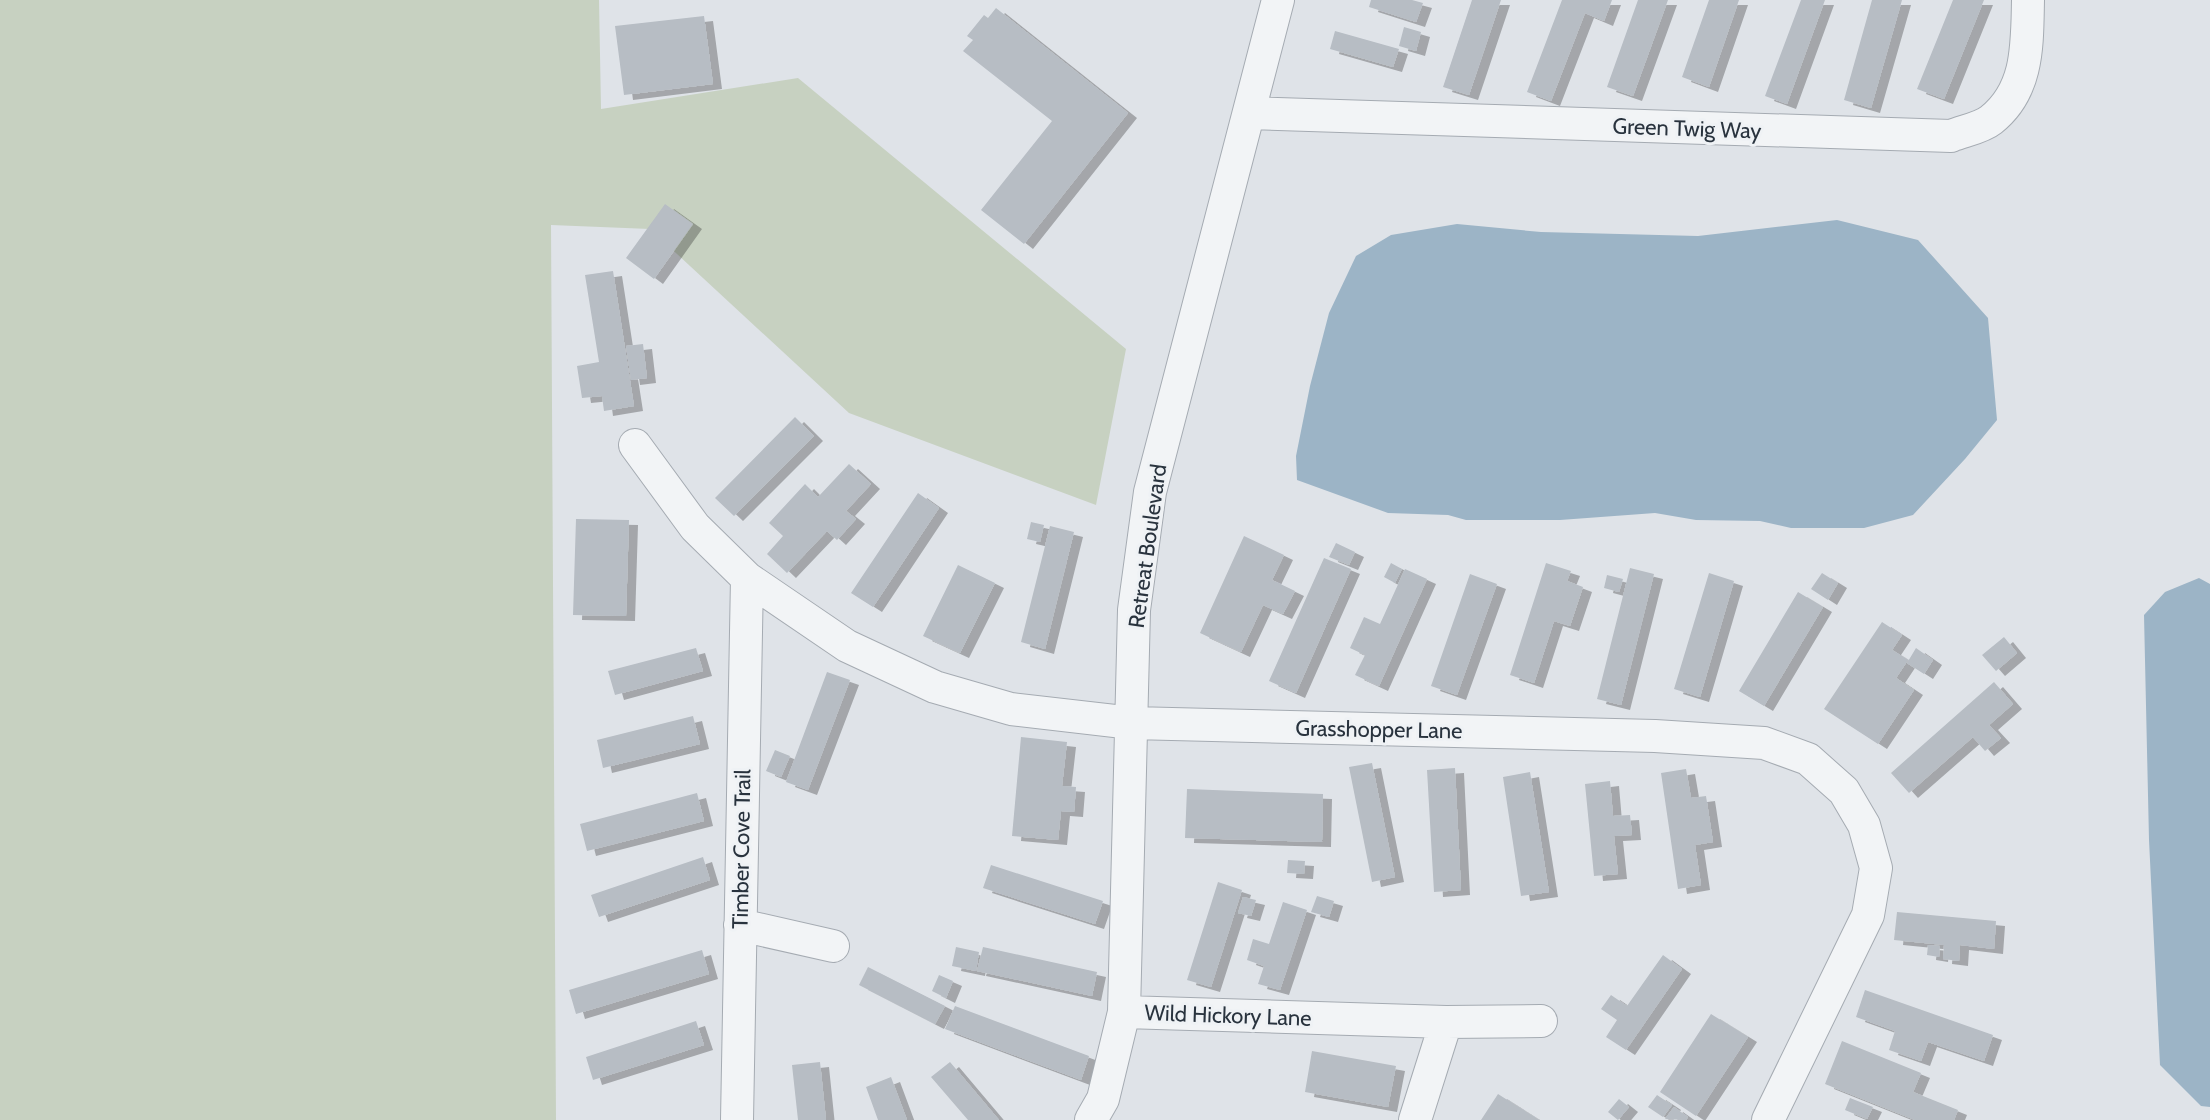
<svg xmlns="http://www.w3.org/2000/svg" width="2210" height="1120" viewBox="0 0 2210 1120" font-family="Cabin,sans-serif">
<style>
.green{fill:#c7d1c1}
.water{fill:#9cb4c6}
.building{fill:#b7bdc4;filter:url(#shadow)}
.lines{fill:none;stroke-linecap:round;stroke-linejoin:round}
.minor-casing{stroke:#a5abb2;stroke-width:34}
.minor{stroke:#f2f4f6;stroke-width:32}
.labels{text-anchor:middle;stroke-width:6;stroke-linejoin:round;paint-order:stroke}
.street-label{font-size:22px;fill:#29333e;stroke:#eff2f5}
</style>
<defs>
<filter id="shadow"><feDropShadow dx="9" dy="5" stdDeviation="0" flood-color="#0004"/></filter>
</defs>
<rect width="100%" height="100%" fill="#dfe3e8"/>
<path class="green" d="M 0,0 L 599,0 L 601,109 L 798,78 L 1126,349 L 1096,505 L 849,413 L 650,229 L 551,225 L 556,1120 L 0,1120 Z"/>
<path class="water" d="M 1837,220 L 1918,240 L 1988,318 L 1997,420 L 1965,459 L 1913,515 L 1864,528 L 1791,528 L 1760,521 L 1696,520 L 1655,513 L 1560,520 L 1466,520 L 1448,515 L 1388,513 L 1297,480 L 1296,456 L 1310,386 L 1329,313 L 1356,256 L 1391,235 L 1457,224 L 1541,232 L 1698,236 Z
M 2199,578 L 2210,584 L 2210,1107 L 2201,1106 L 2160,1065 L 2149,840 L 2144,615 L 2165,592 Z"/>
<path class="building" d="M 1371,0 L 1412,0 L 1423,3 L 1416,22 L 1369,7 Z
M 1472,0 L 1501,0 L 1469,95 L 1443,87 Z
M 1562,0 L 1612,0 L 1604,21 L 1585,13 L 1551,101 L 1527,92 Z
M 1638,0 L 1668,0 L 1633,96 L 1607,87 Z
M 1709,0 L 1739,0 L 1709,87 L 1682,77 Z
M 1801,0 L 1825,0 L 1787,104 L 1765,96 Z
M 1872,0 L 1902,0 L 1871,108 L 1844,100 Z
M 1953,0 L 1984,0 L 1944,99 L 1917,89 Z
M 996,8 L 1128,113 L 1024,244 L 981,210 L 1052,121 L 963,51 L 973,40 L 967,36 L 984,15 L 988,18 Z
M 704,16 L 713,84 L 624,95 L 615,26 Z
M 1404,27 L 1421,32 L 1416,51 L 1399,46 Z
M 1335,31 L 1399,49 L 1393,67 L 1330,49 Z
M 665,204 L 693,224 L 654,279 L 626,258 Z
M 613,271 L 634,406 L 604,411 L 602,396 L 582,398 L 577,366 L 599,362 L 585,275 Z
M 643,344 L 647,378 L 631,380 L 626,346 Z
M 795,417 L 814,436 L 734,516 L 715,498 Z
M 849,464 L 871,484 L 846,511 L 856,519 L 837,540 L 827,531 L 787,573 L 767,554 L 783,536 L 769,523 L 805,484 L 818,497 Z
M 918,493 L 939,508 L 873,607 L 851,593 Z
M 576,519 L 629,520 L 626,616 L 573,615 Z
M 1031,522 L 1044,525 L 1040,542 L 1027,539 Z
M 1050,526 L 1074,532 L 1045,649 L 1021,642 Z
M 1244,536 L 1284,555 L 1272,580 L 1295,591 L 1283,614 L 1263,605 L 1241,652 L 1200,633 Z
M 1336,543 L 1355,552 L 1349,565 L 1329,557 Z
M 1324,558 L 1351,569 L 1296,693 L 1269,681 Z
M 1391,563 L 1402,569 L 1395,583 L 1384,577 Z
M 1546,563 L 1571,571 L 1567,581 L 1583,587 L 1570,626 L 1554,621 L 1534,683 L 1510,675 Z
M 958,565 L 995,583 L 960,653 L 923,636 Z
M 1630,568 L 1654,574 L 1621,705 L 1597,699 Z
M 1405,569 L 1427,579 L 1379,686 L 1355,675 L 1365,655 L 1350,648 L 1364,617 L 1380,624 Z
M 1709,573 L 1734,581 L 1700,697 L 1674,689 Z
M 1822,573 L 1838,583 L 1828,600 L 1811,589 Z
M 1470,574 L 1497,584 L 1457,695 L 1431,686 Z
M 1607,575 L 1623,579 L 1619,592 L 1604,588 Z
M 1798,592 L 1823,607 L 1764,706 L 1739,691 Z
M 1882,622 L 1902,635 L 1892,650 L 1908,660 L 1896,678 L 1914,690 L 1878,744 L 1824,709 Z
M 2004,637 L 2017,653 L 1996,671 L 1982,655 Z
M 696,648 L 703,671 L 615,695 L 608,671 Z
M 1916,648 L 1933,660 L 1924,674 L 1907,663 Z
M 827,672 L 850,680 L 808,790 L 786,782 Z
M 1994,682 L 2013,704 L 1989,725 L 2001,738 L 1985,751 L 1973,737 L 1909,793 L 1891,773 Z
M 693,716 L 700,744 L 603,768 L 597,740 Z
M 1021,737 L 1067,742 L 1062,786 L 1076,787 L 1074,812 L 1061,811 L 1058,840 L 1012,836 Z
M 775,750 L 790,756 L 781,777 L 766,771 Z
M 1372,763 L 1395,877 L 1372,882 L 1349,767 Z
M 1455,768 L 1461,890 L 1434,892 L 1427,770 Z
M 1686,769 L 1691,798 L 1706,796 L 1713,842 L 1695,845 L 1701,885 L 1678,889 L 1661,773 Z
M 1530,772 L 1549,892 L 1521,896 L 1503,777 Z
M 1610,781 L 1613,816 L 1630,815 L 1632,835 L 1614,836 L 1618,874 L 1594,876 L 1585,784 Z
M 1187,789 L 1323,794 L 1322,842 L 1185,838 Z
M 697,793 L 704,821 L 587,851 L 580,824 Z
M 703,857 L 710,880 L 599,917 L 591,895 Z
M 1288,860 L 1305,861 L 1304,874 L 1287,873 Z
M 991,865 L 1103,901 L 1095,924 L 983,888 Z
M 1218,882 L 1242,890 L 1211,987 L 1187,980 Z
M 1317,896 L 1334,901 L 1329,917 L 1311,912 Z
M 1243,897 L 1256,900 L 1251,916 L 1238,913 Z
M 1283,902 L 1307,910 L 1280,990 L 1258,984 L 1264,966 L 1247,960 L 1253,939 L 1269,944 Z
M 1897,912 L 1996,921 L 1994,949 L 1960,945 L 1959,961 L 1943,959 L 1944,945 L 1894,940 Z
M 1928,945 L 1940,946 L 1939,957 L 1927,955 Z
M 956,947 L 979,952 L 976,971 L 952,966 Z
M 983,947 L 1097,972 L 1092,996 L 977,971 Z
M 702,950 L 709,974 L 576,1014 L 569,990 Z
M 1663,955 L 1682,969 L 1626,1050 L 1606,1037 L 1617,1020 L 1601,1009 L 1611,995 L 1627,1006 Z
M 868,967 L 945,1006 L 935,1024 L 859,985 Z
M 939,975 L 953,981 L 946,998 L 932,991 Z
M 1865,990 L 1993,1035 L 1984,1061 L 1928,1042 L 1921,1061 L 1889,1050 L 1895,1031 L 1856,1017 Z
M 955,1006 L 1089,1056 L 1081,1080 L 945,1029 Z
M 1711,1014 L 1748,1037 L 1696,1116 L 1660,1092 Z
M 696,1021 L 704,1045 L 593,1080 L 586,1057 Z
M 1842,1041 L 1921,1073 L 1913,1092 L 1958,1110 L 1954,1120 L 1915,1120 L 1825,1084 Z
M 1312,1051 L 1396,1066 L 1388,1107 L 1305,1092 Z
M 820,1062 L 826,1120 L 798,1120 L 792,1065 Z
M 950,1062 L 999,1120 L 968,1120 L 931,1077 Z
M 891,1077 L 907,1120 L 878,1120 L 866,1087 Z
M 1498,1094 L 1539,1120 L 1481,1120 Z
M 1657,1095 L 1672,1105 L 1663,1117 L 1648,1107 Z
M 1850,1098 L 1873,1107 L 1867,1119 L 1845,1110 Z
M 1619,1099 L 1629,1107 L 1618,1120 L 1608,1112 Z
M 1674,1107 L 1688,1117 L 1686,1120 L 1665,1119 Z"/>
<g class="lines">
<g class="minor-casing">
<path id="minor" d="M 1250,113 L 1951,136 C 1963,131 1981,128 1991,120 C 2029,90 2027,44 2028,0
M 635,445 L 695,527 L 747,578 L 847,646 L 935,687 L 1011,709 L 1132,723 L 1655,736 L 1764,743 L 1808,759 L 1844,791 L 1864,825 L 1876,868 L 1868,915 L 1768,1120
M 740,925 L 833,946
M 1124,1012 L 1446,1022 L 1541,1021
M 737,1120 L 747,578
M 1091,1120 L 1103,1099 L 1124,1012 L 1134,610 L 1150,492 L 1278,0
M 1415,1120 L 1446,1022"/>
</g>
<use href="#minor" class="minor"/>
</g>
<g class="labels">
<g class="street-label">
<text transform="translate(1687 128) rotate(2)" y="8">Green Twig Way</text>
<text transform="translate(1147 546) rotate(-82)" y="8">Retreat Boulevard</text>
<text transform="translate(1379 729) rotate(1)" y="8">Grasshopper Lane</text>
<text transform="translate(741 849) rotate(-89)" y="8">Timber Cove Trail</text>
<text transform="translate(1228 1015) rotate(2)" y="8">Wild Hickory Lane</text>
</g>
</g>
</svg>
